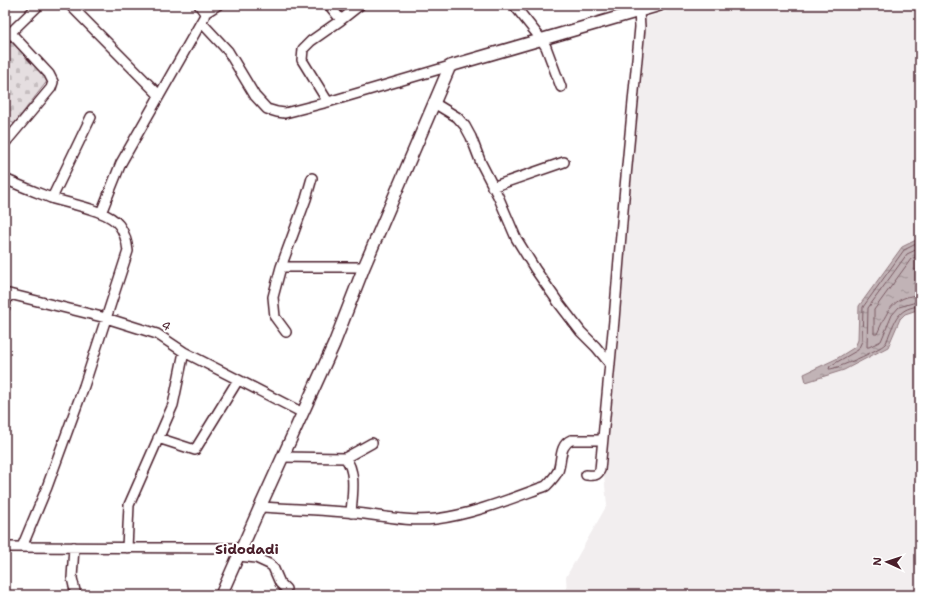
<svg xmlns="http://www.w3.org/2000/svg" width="925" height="600" viewBox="0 0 925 600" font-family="'Shantell Sans',sans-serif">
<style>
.built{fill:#f2eeef}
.cemetery{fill:url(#cemetery-stones);stroke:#987e86}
.water{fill:url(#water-ripples);stroke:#91787e}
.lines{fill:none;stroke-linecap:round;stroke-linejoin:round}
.shore{stroke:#7a5a63;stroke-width:1}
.minor-casing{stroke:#4a1f2b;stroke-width:12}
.tertiary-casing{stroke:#4a1f2b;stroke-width:14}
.minor{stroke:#fff;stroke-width:9}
.tertiary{stroke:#fff;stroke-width:11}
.labels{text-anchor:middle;stroke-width:4;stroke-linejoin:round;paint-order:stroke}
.street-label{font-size:12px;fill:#4a1f2b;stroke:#fff}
.quarter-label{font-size:14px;font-weight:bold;fill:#4a1f2b;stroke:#fff}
</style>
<defs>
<pattern id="cemetery-stones" width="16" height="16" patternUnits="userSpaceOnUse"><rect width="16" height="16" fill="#e5dee0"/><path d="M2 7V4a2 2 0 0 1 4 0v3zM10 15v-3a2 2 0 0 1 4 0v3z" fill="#c6bec0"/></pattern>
<pattern id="water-ripples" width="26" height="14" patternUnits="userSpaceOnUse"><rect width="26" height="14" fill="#c1b3b6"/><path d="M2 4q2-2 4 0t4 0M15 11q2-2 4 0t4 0" fill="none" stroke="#9f9194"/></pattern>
</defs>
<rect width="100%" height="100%" fill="#fff"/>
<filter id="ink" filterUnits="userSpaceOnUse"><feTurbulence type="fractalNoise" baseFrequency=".025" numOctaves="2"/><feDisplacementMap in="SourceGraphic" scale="8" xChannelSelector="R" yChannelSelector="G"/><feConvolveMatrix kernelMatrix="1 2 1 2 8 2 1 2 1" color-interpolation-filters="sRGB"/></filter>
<g filter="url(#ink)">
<path class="built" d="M 687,5 L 920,5 L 920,595 L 567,595 L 566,577 L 607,505 L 603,466 L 645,18 Z"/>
<path class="cemetery" d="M 9,39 L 48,80 L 14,124 L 5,117 L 5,43 Z"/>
<path class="water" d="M 920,238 L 920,309 L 905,314 L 900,319 L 888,347 L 844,370 L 806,382 L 804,374 L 836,359 L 855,347 L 858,340 L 859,306 L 902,247 Z"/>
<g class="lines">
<path class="shore" d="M 920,242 L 904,250 L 863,307 L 862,341 L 858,350 L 830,366 L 829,369 C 835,370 881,349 885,344 C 887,342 888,338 889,335 C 896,318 899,308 920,306
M 920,248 L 907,254 L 868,308 L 867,347 L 869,347 L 881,341 L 892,315 L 899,307 L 920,301
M 920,255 L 911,259 L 874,310 L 874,334 L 877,334 C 887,312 892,296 920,295"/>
<g class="minor-casing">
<path id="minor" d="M 70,5 L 159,95
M 329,5 L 341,20
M 514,5 L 541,39 L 546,47 L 561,87
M 205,13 L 218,5
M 201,22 L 228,51 L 255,96 L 267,109 L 277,112 L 285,113 L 328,102 L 450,66
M 5,38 L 39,5
M 328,102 L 302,60 L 303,49 L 311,41 L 341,20 L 360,5
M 434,103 L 457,117 L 465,126 L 471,137 L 481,163 L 498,196 L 516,238 L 535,269 L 558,302 L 581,332 L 596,347 L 610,364
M 5,143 L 51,88 L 53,82 L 49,74 L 10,32
M 5,179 C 20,186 36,192 51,198 C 69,204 108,210 119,225 C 125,233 127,242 128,251 L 84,386 L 47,487 L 22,547
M 492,187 L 564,162
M 52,198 L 91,117
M 101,213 L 121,163 L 204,17 L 205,13 L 199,5
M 281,267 L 364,267
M 5,293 L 106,318 L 157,334 L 184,352 L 303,413
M 5,307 L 8,294
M 286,332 L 275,317 L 273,297 L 281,267 L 306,199 L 312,178
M 158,438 L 195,450 L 238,380
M 283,457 L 345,458 C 357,471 352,497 351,513
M 345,458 L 372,443
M 586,475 C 592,475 597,477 600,470 L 614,320 L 624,198 L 640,27 L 639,12
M 260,507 C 292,509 325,510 357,513 C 383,516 409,522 436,519 C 474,514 510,499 546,486 C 551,481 555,477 558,471 C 562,461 559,445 571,440 L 602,440
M 5,547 L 243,548
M 74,547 L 72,578 L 76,595
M 127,548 L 129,505 L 173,405 L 184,352
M 239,556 L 256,558 L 269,564 L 273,567 L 280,583 L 286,589"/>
</g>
<g class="tertiary-casing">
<path id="tertiary" d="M 221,595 L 260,507 L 334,344 L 364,267 L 450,66 L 660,5"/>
</g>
<use href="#minor" class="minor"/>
<use href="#tertiary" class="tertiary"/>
</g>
</g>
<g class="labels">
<g class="street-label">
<text transform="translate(166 326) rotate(28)" y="4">4</text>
</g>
<g class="quarter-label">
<text x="247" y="554">Sidodadi</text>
</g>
</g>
<rect width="925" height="600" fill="none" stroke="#fff" stroke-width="20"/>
<rect x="10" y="10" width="905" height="580" fill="none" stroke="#4a1f2b" stroke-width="1.5" filter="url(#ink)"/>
<g transform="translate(887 562) rotate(273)" stroke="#ffffff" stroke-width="3" paint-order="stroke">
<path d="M0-3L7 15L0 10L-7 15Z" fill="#4a1f2b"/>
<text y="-6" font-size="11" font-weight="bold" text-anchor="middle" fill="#4a1f2b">N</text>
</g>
</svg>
